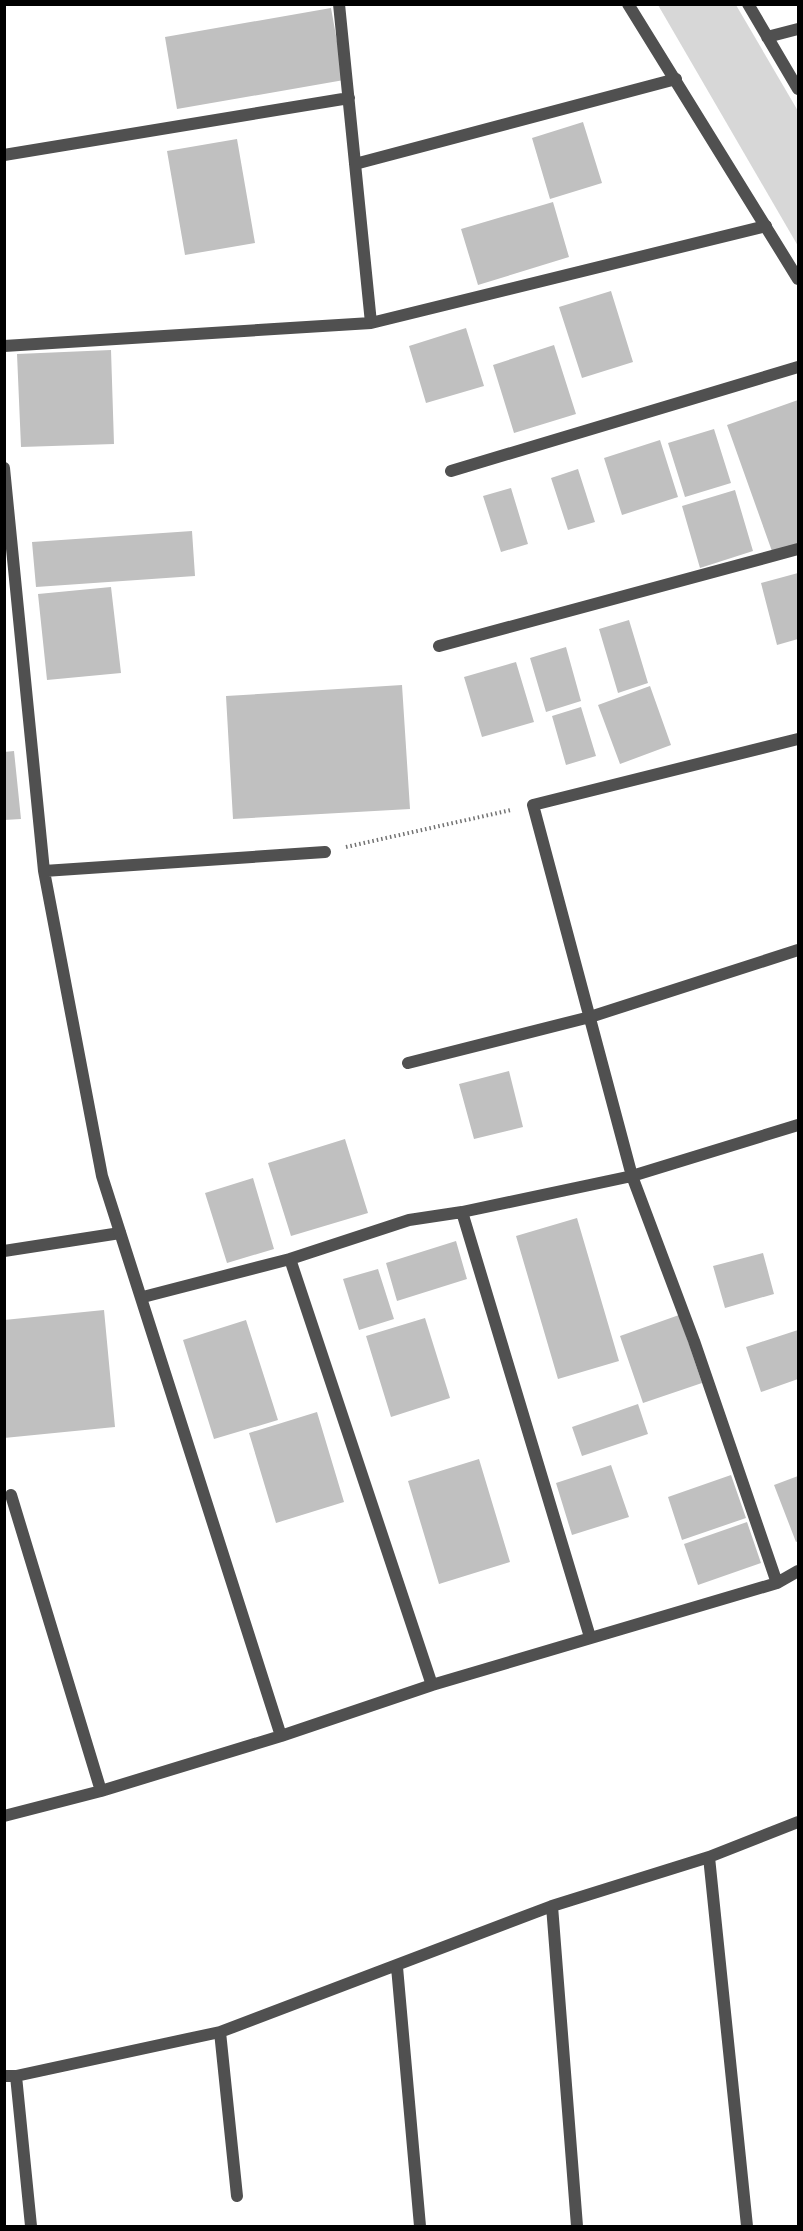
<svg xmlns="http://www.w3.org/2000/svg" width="803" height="2231" viewBox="0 0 803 2231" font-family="'PT Sans',sans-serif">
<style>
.green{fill:#d7d7d7}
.building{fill:#c0c0c0}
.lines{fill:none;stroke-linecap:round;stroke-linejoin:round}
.path{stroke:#727272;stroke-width:4;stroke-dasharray:1.5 3;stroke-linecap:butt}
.service{stroke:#505050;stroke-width:12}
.minor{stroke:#505050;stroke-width:12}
.tertiary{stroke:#505050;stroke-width:12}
</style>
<rect width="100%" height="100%" fill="#fff"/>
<path class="green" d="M 658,5 L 736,5 L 798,111 L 798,246 Z"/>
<path class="building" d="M 331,8 L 344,80 L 177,109 L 165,37 Z
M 583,122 L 602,183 L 550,199 L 532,138 Z
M 237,139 L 255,243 L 185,255 L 167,151 Z
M 553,202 L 569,257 L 478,285 L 461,229 Z
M 611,291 L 633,362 L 582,378 L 559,307 Z
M 466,328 L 484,386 L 426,403 L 409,346 Z
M 554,345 L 576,414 L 514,433 L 493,365 Z
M 111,350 L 114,444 L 21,447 L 17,354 Z
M 798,400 L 798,545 L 773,554 L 727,425 Z
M 714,429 L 731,483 L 685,497 L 668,443 Z
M 660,440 L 678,497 L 622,515 L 604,458 Z
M 578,469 L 595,522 L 568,530 L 551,478 Z
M 511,488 L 528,544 L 501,552 L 483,496 Z
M 735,490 L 753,551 L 700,568 L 682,506 Z
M 192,531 L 195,576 L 36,587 L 32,542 Z
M 798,573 L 798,639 L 777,645 L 761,583 Z
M 111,587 L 121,673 L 47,680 L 38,594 Z
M 629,620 L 648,683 L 618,693 L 599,629 Z
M 566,647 L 581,701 L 546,712 L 530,658 Z
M 516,662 L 534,722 L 482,737 L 464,677 Z
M 402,685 L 410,809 L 233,819 L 226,696 Z
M 650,686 L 671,745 L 620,764 L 598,705 Z
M 581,707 L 596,756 L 566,765 L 552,716 Z
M 14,751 L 21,819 L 4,820 L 4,752 Z
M 509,1071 L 523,1127 L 474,1139 L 459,1084 Z
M 345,1139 L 368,1213 L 291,1236 L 268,1163 Z
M 253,1178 L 274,1249 L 227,1263 L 205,1193 Z
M 577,1218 L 619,1361 L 558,1379 L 516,1236 Z
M 456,1241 L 467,1279 L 397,1301 L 386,1263 Z
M 763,1253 L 774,1294 L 725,1308 L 713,1266 Z
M 378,1269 L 394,1319 L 359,1330 L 343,1279 Z
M 104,1310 L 115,1427 L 4,1438 L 4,1320 Z
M 679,1315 L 702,1383 L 643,1403 L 620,1336 Z
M 425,1318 L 450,1398 L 391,1417 L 366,1336 Z
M 246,1320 L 278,1420 L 214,1439 L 183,1340 Z
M 798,1330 L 798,1379 L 761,1392 L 746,1347 Z
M 638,1404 L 648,1434 L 582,1456 L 572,1427 Z
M 317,1412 L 344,1502 L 276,1523 L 249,1433 Z
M 479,1459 L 510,1562 L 439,1584 L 408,1481 Z
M 611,1465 L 629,1517 L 572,1535 L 556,1483 Z
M 731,1475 L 746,1518 L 682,1540 L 668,1497 Z
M 798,1476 L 798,1541 L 796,1542 L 774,1485 Z
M 747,1522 L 761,1563 L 698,1585 L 684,1544 Z"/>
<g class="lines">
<path class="path" d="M 346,847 L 511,810"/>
<path class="service" d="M 4,1251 L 120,1233"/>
<path class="minor" d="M 339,4 L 371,323
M 748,4 L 798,89
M 767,37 L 798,29
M 4,155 L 349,98
M 355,164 L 676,79
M 4,346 L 371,323 L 766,226
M 4,468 L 44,871 L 102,1176 L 281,1736
M 451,471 L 798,367
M 439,646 L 798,549
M 44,871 L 325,852
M 408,1063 L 590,1017 L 798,950
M 462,1212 L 590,1637
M 290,1259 L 409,1220 L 462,1212 L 632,1176 L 798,1125
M 143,1297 L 290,1259 L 432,1685
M 11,1495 L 101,1791
M 777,1583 L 694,1341 L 632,1176 L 533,805 L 798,739
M 4,1816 L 101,1791 L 281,1736 L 432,1685 L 777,1583 L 798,1571
M 709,1857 L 747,2226
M 552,1906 L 577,2226
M 397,1967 L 420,2226
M 220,2032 L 237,2196
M 4,2076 L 16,2076 L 220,2032 L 552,1906 L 709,1857 L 798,1822
M 16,2076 L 31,2226"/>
<path class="tertiary" d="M 628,4 L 798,279"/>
</g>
<rect width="803" height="2231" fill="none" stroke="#000000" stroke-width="12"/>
</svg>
